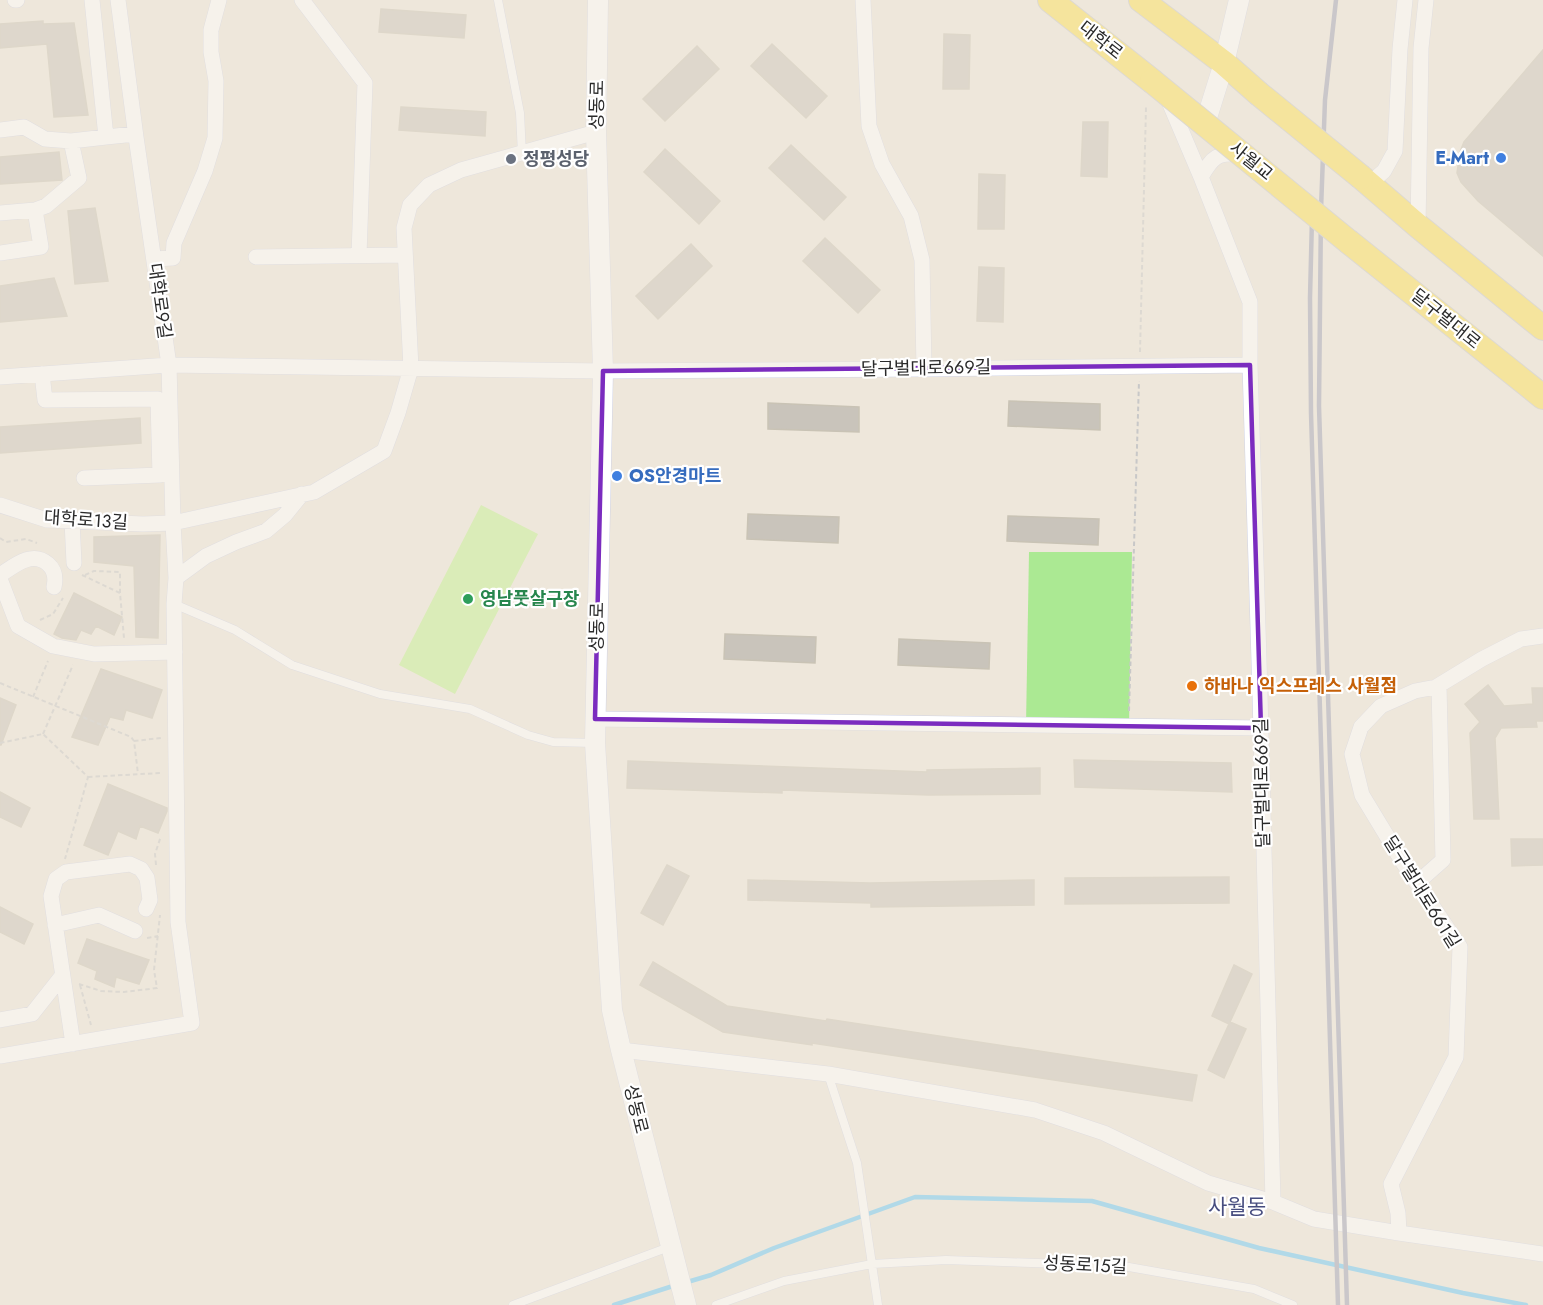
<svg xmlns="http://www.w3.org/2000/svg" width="1543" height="1305" viewBox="0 0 1543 1305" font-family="Jost,'Noto Sans KR',sans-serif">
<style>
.green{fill:#abe993}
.pitch{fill:#c1f18e}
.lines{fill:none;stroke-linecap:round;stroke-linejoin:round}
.stream{stroke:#66c8f8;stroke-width:4.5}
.building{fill:#c9c4bb;stroke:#c9c3b5;stroke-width:1.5}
.service-casing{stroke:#d0d3e5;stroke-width:9}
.minor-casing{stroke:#d0d3e5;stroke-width:16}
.tertiary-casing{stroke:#d0d3e5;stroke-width:21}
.primary-casing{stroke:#c8c8c8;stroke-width:26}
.path{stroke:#c8c8c8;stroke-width:2;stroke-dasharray:4.5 3;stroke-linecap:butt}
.service{stroke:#fff;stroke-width:8}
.minor{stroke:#fff;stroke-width:15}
.tertiary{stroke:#fff;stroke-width:20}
.primary{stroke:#fcdf52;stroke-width:24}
.rail{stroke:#9da0b6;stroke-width:4.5}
.primary-bridge-casing{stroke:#c8c8c8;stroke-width:26;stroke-linecap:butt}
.primary-bridge{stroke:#fcdf52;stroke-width:24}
.marked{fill:none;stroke:#7b2cbf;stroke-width:4.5;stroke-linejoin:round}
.shop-dot{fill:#3f7fe0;stroke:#fff;stroke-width:2}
.worship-dot{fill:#6b7280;stroke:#fff;stroke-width:2}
.leisure-dot{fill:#2e9e5b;stroke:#fff;stroke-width:2}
.food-dot{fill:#e8710a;stroke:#fff;stroke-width:2}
.labels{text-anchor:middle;stroke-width:4.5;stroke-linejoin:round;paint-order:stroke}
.street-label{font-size:18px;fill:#2a2a2a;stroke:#fff}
.shop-label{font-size:18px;font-weight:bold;fill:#366cbe;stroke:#fff;text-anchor:end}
.worship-label{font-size:18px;font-weight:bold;fill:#5b616d;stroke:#fff;text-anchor:start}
.leisure-label{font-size:18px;font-weight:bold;fill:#27864d;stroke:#fff;text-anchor:start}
.food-label{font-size:18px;font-weight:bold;fill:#c56008;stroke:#fff;text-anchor:start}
.quarter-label{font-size:21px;fill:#474d7f;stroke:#fff}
</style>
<rect width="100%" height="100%" fill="#eee7db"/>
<path class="green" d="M 1029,552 L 1132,552 L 1129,726 L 1026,725 Z"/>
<path class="pitch" d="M 481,505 L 538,534 L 455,694 L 399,665 Z"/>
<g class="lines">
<path class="stream" d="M 684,1283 L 711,1275 L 774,1248 L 915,1197 L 1092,1201 L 1259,1248 L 1463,1293 L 1526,1305
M 614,1305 L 676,1285"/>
</g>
<path class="building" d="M 381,9 L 466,15 L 464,38 L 379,32 Z
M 43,21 L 43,24 L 74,23 L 88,115 L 54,117 L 47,44 L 0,48 L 0,24 Z
M 944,34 L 970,35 L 969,89 L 943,89 Z
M 772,44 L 827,96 L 806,118 L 751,66 Z
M 697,46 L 719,69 L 665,121 L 643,99 Z
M 1543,50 L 1543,256 L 1478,201 L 1461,182 L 1457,173 L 1460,152 L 1464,142 Z
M 401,107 L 486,112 L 485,136 L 399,130 Z
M 1083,122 L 1108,122 L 1107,177 L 1081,176 Z
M 791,145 L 846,197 L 824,220 L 769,168 Z
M 665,149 L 720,201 L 699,224 L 644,172 Z
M 59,152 L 62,180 L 0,184 L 0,157 Z
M 979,174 L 1005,175 L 1004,229 L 978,229 Z
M 95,208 L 108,281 L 75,284 L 68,211 Z
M 825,238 L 880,290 L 858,313 L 803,261 Z
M 691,244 L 712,266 L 658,319 L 636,296 Z
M 979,267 L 1004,268 L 1003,322 L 977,321 Z
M 54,278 L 67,316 L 0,322 L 0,286 Z
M 1009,401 L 1100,404 L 1100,430 L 1008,426 Z
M 768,403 L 859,407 L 859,432 L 768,429 Z
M 140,418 L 141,443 L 0,453 L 0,427 Z
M 748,514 L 839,517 L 838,543 L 747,539 Z
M 1008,516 L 1099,519 L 1098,545 L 1007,541 Z
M 160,535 L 158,638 L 136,637 L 134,566 L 94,562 L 94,537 Z
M 74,593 L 122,617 L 114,635 L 96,626 L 91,634 L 81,630 L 76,640 L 62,638 L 54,634 Z
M 725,634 L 816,637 L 815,663 L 724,659 Z
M 899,639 L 990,643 L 989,669 L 898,665 Z
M 101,669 L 162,690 L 152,718 L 126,710 L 123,720 L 110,717 L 98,745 L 72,737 Z
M 1488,685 L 1504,706 L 1533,704 L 1532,688 L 1543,688 L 1543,721 L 1536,721 L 1537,727 L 1501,728 L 1495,738 L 1499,819 L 1474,819 L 1470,733 L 1480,722 L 1465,704 Z
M 0,698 L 16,705 L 1,745 L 0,745 Z
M 1074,760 L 1231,763 L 1232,792 L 1075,787 Z
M 628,761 L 927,772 L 927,770 L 1040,768 L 1040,794 L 929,795 L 782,790 L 782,793 L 627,788 Z
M 108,784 L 167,808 L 167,811 L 158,833 L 140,826 L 136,839 L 118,831 L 108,855 L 84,845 Z
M 0,792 L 30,808 L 21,827 L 0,817 Z
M 1511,839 L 1543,839 L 1543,865 L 1512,866 Z
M 667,865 L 689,876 L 663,925 L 641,913 Z
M 1229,877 L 1229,903 L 1065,904 L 1065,878 Z
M 748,880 L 870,883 L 1034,880 L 1034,905 L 871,907 L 871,903 L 748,900 Z
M 0,907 L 33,924 L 24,944 L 0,932 Z
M 87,939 L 149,960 L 139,984 L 116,977 L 114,987 L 95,979 L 97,971 L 78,963 Z
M 653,962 L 727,1006 L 826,1021 L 827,1019 L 1197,1075 L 1192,1101 L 812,1043 L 812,1045 L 723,1032 L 640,985 Z
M 1234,965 L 1252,974 L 1230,1022 L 1246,1029 L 1224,1078 L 1208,1070 L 1229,1024 L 1212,1016 Z"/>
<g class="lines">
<g class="service-casing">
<path id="service" d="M 498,0 L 520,113 L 522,154
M 174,604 L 235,630 L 292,665 L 380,694 L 470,709 L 528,735 L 553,742 L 595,743
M 828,1074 L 857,1163 L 878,1305
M 513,1305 L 669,1247
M 716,1305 L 784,1281 L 872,1264 L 946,1260 L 1123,1266 L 1254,1289 L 1293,1305"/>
</g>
<g class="minor-casing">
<path id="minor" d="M 15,0 L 17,0
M 92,0 L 106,137 L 135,134
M 302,0 L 365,83 L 359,255
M 863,0 L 869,126 L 882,164 L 911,216 L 922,260 L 924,369
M 1167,97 L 1201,177 L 1250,302 L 1250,365 L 1260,694 L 1273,1202
M 0,130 L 24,127 L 45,139 L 71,141
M 1201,177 C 1213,156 1217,153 1241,154
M 1369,184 L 1384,171 L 1395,151 L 1400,49 L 1405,0
M 0,213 L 35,210 L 46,206 L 79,178 L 71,141 L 106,137
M 1418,226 L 1421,48 L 1426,0
M 0,253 L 41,247 L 35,210
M 256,257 L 405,255
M 154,259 L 173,258 L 174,243 L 205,171 L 215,138 L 216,81 L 211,52 L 211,30 L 219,0
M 42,374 L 45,400 L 158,399 L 160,475 L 84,478
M 0,377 L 169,365 L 603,371 L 924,369 L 1250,365
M 0,505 L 47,520 L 143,524 L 173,523 L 314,492 L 384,451 L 398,413 L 411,368 L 404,228 L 410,205 L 429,185 L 461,170 L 596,132
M 72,521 L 74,563
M 0,575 C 14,566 32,550 48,564 C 55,570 56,578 54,587
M 176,578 L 206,556 L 236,542 L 266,531 L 285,515 L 302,494
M 0,579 L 18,626 L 53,646 L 94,654 L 175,652
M 595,719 L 1261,728
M 1417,883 L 1443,860 L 1439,686
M 55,925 L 99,915 L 135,931
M 0,1020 L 32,1014 L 62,976
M 73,1044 L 51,896 L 56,879 L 66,872 L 130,864 L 141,869 L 147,878 L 150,900 L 146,909
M 621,1050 L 828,1074 L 1035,1110 L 1104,1133 L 1208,1183 L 1273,1202 L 1314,1219 L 1399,1233 L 1543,1254
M 0,1056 L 192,1023 L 178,922 L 174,604 L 176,578 L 173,523 L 169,365 L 136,137 L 118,0
M 1399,1233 L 1398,1213 L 1391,1184 L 1456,1057 L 1460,947 L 1402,861 L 1362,795 L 1352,754 L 1361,727 L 1381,706 L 1415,691 L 1436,687 L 1482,659 L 1521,639 L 1543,636"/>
</g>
<g class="tertiary-casing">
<path id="tertiary" d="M 598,0 L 596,132 L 603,371 L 595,743 L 612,1010 L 621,1050 L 686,1305
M 1205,124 L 1224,63 L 1239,0"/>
</g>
<g class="primary-casing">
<path id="primary" d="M 1050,0 L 1152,81
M 1141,0 L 1224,63 L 1258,93
M 1361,177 L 1418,226 L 1543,328
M 1349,242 L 1543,397"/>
</g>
<path class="path" d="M 1140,352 L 1146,107
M 0,538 L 6,542 L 26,539 L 37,543
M 82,575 L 120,593 L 124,638
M 85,575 L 94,571 L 120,572 L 120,593
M 40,620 L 53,614 L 63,598
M 0,683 L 131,737 L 134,741 L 138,774
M 33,697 L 48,661
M 1129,711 L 1139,381
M 43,734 L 73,665
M 134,741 L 161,738
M 0,743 L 43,734 L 88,777 L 65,859
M 88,777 L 160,773
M 156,865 L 155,854 L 161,836
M 147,938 L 158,936
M 79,984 L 101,991 L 124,992 L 157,988 L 154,970 L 160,915
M 80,985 L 91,1025"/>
<use href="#service" class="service"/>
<use href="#minor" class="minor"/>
<use href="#tertiary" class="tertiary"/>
<use href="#primary" class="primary"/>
<path class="rail" d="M 1336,0 L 1325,100 L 1321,210 L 1319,406 L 1347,1305
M 1312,218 L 1310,298 L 1311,413 L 1338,1305"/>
<g class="primary-bridge-casing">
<path id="primary-bridge" d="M 1152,81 L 1349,242
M 1258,93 L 1361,177"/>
</g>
<use href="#primary-bridge" class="primary-bridge"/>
</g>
<path d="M0 0H1543V1305H0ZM 1250,365 L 1261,728 L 595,719 L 603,371 Z" fill="#eee7db" fill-opacity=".55" fill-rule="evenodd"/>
<path class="marked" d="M 1250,365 L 1261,728 L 595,719 L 603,371 Z"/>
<g class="shop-dot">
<circle cx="1501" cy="158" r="6"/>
<circle cx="617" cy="476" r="6"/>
</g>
<circle class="worship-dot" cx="511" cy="159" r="6"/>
<circle class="leisure-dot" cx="468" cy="599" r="6"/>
<circle class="food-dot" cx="1192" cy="686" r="6"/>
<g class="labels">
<g class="street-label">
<text transform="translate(1101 40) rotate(38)" y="6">대학로</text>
<text transform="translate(597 105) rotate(-89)" y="6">성동로</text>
<text transform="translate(1251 161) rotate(39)" y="6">사월교</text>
<text transform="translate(160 301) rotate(82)" y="6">대학로9길</text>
<text transform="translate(1446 319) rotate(39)" y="6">달구벌대로</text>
<text transform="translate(926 368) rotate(-1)" y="6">달구벌대로669길</text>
<text transform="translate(86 520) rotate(4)" y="6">대학로13길</text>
<text transform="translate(597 627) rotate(-89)" y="6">성동로</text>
<text transform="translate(1262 783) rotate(-91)" y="6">달구벌대로669길</text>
<text transform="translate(1422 892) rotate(58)" y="6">달구벌대로661길</text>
<text transform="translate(636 1109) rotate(76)" y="6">성동로</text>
<text transform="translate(1085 1265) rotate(3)" y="6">성동로15길</text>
</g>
<g class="shop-label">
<text x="1489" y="164">E-Mart</text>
<text x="629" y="482" text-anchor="start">OS안경마트</text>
</g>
<g class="worship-label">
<text x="523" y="165">정평성당</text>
</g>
<g class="leisure-label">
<text x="480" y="605">영남풋살구장</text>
</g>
<g class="food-label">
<text x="1204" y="692">하바나 익스프레스 사월점</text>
</g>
<g class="quarter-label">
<text x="1237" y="1214">사월동</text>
</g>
</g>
</svg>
